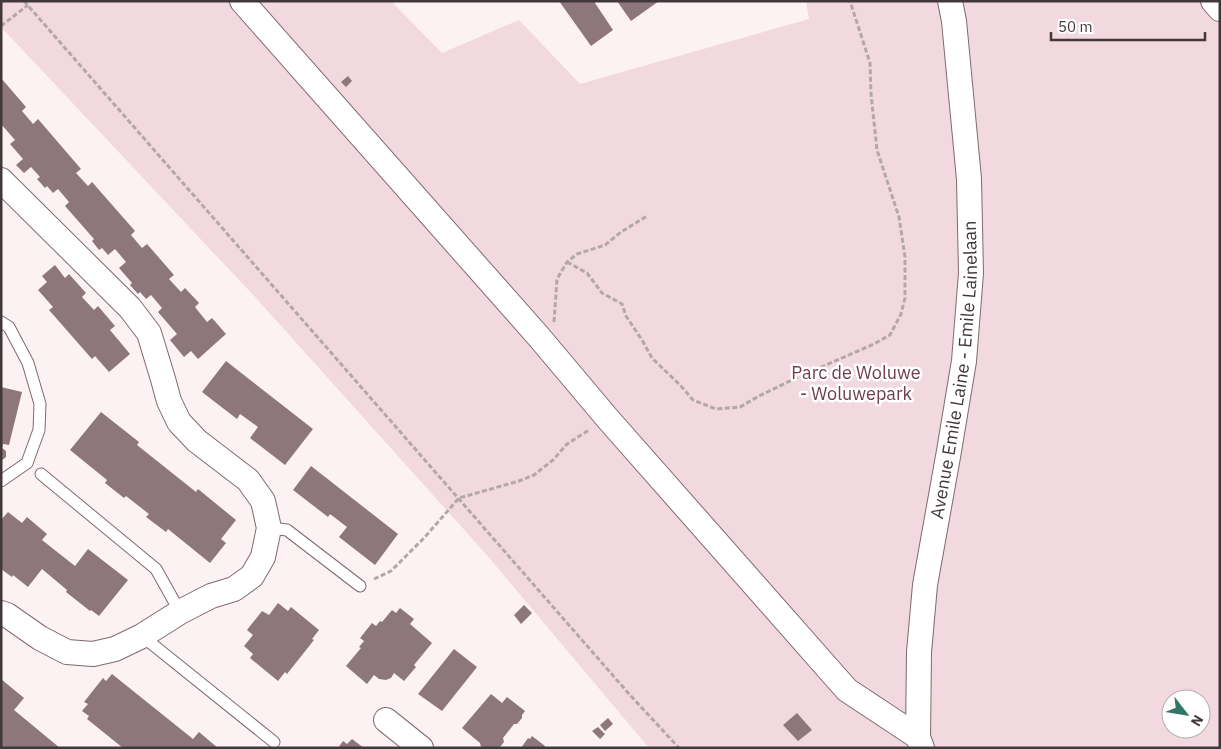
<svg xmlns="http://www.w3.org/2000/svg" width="1221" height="749" viewBox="0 0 1221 749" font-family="'IBM Plex Sans',sans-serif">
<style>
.green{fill:#f2d8df;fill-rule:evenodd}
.building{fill:#8d767c}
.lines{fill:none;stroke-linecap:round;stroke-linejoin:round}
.lane-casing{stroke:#80696f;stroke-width:13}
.street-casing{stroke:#80696f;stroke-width:26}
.path{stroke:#b2a8aa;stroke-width:3;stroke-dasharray:5 2.5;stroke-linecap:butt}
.lane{stroke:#fff;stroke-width:11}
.street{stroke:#fff;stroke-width:24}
.labels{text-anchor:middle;stroke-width:5;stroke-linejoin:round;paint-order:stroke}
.street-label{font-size:18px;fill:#42383b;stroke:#fff}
.park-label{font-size:18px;fill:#6f3d4c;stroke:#fff}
</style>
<rect width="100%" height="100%" fill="#fcf2f4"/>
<path class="green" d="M 1,1 L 391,1 L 442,53 L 519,20 L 580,84 L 809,19 L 806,1 L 1220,1 L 1220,748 L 649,748 L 485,553 L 256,298 L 1,27 ZM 1171,699 L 1201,699 L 1201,729 L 1171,729 Z"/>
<path class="building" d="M 559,1 L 595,1 L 595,3 L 613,30 L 591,46 Z
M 617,1 L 659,1 L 631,21 Z
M 348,76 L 352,81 L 346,87 L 341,82 Z
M 1,78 L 26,107 L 22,111 L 33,124 L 38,119 L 81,169 L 76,173 L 88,186 L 92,182 L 135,231 L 131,235 L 142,248 L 147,244 L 174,275 L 169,279 L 181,292 L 185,288 L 199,303 L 195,307 L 207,322 L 212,318 L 226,334 L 198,359 L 191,351 L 184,357 L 170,340 L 177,334 L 158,312 L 162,308 L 151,295 L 146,299 L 140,292 L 138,294 L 130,285 L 132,283 L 119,268 L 126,262 L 115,249 L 108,255 L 102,248 L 99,250 L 92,241 L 94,239 L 65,206 L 69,202 L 58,189 L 53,193 L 47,186 L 45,188 L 37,179 L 40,177 L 31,167 L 24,173 L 16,165 L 23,159 L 10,144 L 15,140 L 1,124 Z
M 55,265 L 65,278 L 69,274 L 86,293 L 82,297 L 94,310 L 98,306 L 115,326 L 110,330 L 130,354 L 109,372 L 95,356 L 92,359 L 49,310 L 53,307 L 38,290 L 47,282 L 42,276 Z
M 226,361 L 313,429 L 285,465 L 250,438 L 258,427 L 240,414 L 237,419 L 202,392 Z
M 1,387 L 22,392 L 9,445 L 3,444 L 2,448 L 6,451 L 6,457 L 1,461 Z
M 101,412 L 139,442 L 137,445 L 196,492 L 198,489 L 236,520 L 221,539 L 226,543 L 210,563 L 168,529 L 166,532 L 146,517 L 149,514 L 126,496 L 124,498 L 105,483 L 107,480 L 70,450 Z
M 311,466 L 398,534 L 375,565 L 339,537 L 347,527 L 330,514 L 328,517 L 293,490 Z
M 8,512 L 22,523 L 27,517 L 47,534 L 42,540 L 75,566 L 88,549 L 128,580 L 99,616 L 91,610 L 90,611 L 66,592 L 67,590 L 42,569 L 28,587 L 13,575 L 12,577 L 1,569 L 1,520 Z
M 278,603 L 288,611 L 291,607 L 319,630 L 312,639 L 314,640 L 287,674 L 285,672 L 278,681 L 250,658 L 253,654 L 244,646 L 253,635 L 247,630 L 262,611 L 269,615 Z
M 524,605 L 532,613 L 521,624 L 514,615 Z
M 400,608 L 414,619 L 410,624 L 432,643 L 414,665 L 416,667 L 404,681 L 394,673 L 391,678 L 386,680 L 379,679 L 374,675 L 367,684 L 346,666 L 361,648 L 359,647 L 364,641 L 360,638 L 372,623 L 376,626 L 380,621 L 382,622 L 392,610 L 396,613 Z
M 454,649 L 477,667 L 442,711 L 418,694 Z
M 112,674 L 193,739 L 199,732 L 218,748 L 123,748 L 87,719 L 89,716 L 82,711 L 88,704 L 84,702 L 103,678 L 106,681 Z
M 1,679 L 24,698 L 14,710 L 60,748 L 1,748 Z
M 491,694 L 502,703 L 507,697 L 525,711 L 522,715 L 522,718 L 517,724 L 514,724 L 503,738 L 504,742 L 500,747 L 481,747 L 480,743 L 462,728 Z
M 797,713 L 812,730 L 798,741 L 783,725 Z
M 608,718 L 613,724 L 605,731 L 600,725 Z
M 598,727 L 605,734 L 600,739 L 592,731 Z
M 532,736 L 545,746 L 544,748 L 521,748 L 528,738 L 530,739 Z
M 352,739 L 364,748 L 338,748 L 343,741 L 347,744 Z"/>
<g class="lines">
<g class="lane-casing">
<path id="lane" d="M 1,322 L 9,327 L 28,363 L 40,404 L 39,430 L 27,463 L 1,481
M 41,474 L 156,569 L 180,612
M 269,528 L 287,530 L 360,586
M 142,636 L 274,742"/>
</g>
<g class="street-casing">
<g id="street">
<path d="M 242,1 L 539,337 L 608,419 L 847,690 L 918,737 L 922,748"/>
<path d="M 1213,1 L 1220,9"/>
<path d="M 1,180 L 130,308 L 149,333 L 163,379 L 169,401 L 179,422 L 197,441 L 248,480 L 263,501 L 269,528 L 263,557 L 252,576 L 234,589 L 211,596 L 180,612 L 142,636 L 115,649 L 93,654 L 67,652 L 40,638 L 7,615 L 1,613"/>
<path d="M 386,720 L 421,748"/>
<path id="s1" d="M 918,737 L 919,652 L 925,585 L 949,451 L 964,361 L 971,273 L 969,179 L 954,21 L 950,1"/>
</g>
</g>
<path class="path" d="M 24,1 L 630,695 L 679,748
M 1,26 L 28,5
M 567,262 L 587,273 L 602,293 L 622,304 L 626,316 L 642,340 L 652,358 L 681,386 L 693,400 L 716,409 L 740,407 L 759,396 L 794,379 L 874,344 L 890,335 L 901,314 L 905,298 L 905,257 L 899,217 L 877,150 L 871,94 L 870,63 L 850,1
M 554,322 L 557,279 L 567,262 L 577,254 L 605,245 L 621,232 L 647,216
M 374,579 L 391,571 L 424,538 L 459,498 L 519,481 L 534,475 L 553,460 L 567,444 L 589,430"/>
<use href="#lane" class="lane"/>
<use href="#street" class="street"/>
</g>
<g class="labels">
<g class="street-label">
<text dy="6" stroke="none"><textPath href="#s1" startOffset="370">Avenue Emile Laine - Emile Lainelaan</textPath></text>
</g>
<g class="park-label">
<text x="856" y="379">Parc de Woluwe<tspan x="856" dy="21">- Woluwepark</tspan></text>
</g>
</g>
<rect width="1221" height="749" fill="none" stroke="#42383b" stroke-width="5"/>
<g transform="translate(1186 714) rotate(121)"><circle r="24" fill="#ffffff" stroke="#b3afb1"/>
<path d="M0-4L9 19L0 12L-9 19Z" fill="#337667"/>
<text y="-8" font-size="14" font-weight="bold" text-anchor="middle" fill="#42383b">N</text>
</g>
<path d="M1051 32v8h154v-8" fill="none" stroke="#42383b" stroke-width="2.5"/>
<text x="1058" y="32" font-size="15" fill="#42383b" stroke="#ffffff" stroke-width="4" paint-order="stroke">50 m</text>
</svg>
